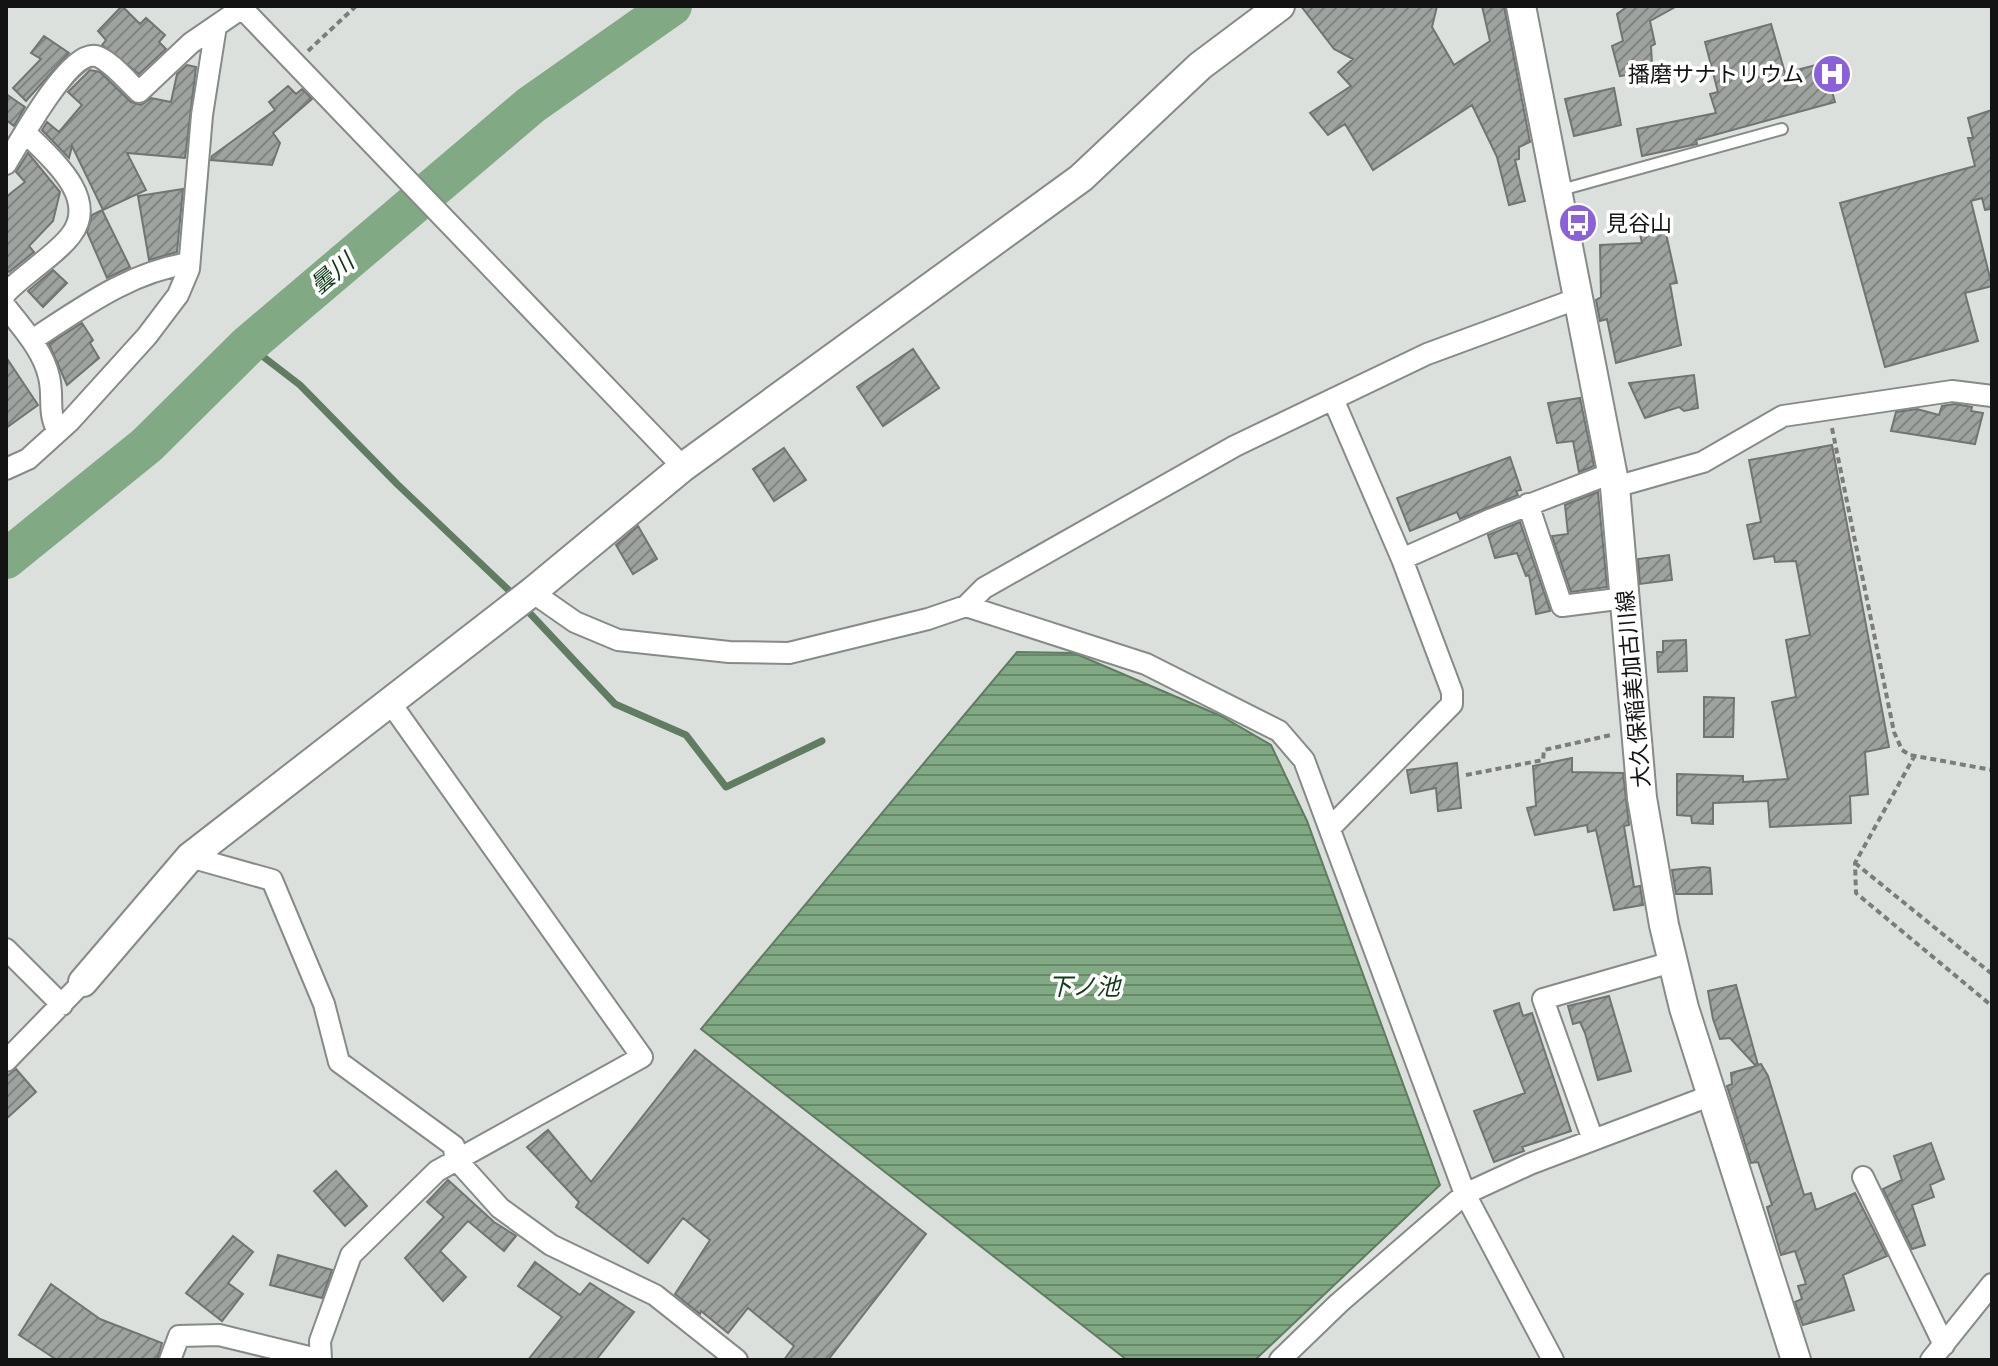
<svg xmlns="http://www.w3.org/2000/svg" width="1998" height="1366" viewBox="0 0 1998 1366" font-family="Arial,'Noto Sans JP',sans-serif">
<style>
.water{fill:url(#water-rules);stroke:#607c61;stroke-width:2}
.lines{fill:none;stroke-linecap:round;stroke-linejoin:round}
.stream{stroke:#607c61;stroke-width:7}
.river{stroke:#81a983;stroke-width:40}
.building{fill:url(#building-hatch);stroke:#717571;stroke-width:2}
.lane-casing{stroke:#868b87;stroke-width:14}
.street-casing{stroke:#868b87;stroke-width:24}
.secondary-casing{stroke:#868b87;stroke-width:32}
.path{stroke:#7a7d7a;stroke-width:4;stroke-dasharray:6 4;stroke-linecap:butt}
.lane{stroke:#fff;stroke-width:10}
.street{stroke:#fff;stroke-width:20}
.secondary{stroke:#fff;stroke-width:28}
.labels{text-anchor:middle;stroke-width:7;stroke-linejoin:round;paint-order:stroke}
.poi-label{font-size:22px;fill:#121312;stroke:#fff;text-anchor:end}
.street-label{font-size:22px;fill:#121312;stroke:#fff}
.water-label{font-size:24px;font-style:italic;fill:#0e3b15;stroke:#fff}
</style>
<defs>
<pattern id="water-rules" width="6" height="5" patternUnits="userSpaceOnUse" patternTransform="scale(2)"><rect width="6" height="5" fill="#81a983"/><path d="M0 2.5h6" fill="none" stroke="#68886a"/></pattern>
<pattern id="building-hatch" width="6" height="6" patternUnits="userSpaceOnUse" patternTransform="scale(2)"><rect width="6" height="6" fill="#9fa39f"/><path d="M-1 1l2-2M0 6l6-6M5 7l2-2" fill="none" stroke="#808480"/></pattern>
</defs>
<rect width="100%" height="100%" fill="#dce0dc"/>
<path class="water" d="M 1017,652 L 1074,653 L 1221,716 L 1271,745 L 1307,821 L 1440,1185 L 1255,1360 L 1127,1360 L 701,1029 Z"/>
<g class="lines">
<path class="stream" d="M 248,345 L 300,385 L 397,484 L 516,597
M 524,607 L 615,704 L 686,735 L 726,787 L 822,741"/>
<path class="river" d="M 6,559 L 147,445 L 248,345 L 531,105 L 672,6"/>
</g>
<path class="building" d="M 122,6 L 140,24 L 146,18 L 165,35 L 159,42 L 166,49 L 139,74 L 102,45 L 106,40 L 98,31 Z
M 1301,6 L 1437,6 L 1432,27 L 1454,65 L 1490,41 L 1482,6 L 1504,6 L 1530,142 L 1519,147 L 1519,159 L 1515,160 L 1525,201 L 1509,205 L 1497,157 L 1472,105 L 1373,170 L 1345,124 L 1328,135 L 1310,113 L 1351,86 L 1338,72 L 1353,59 L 1334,49 Z
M 1628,6 L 1677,6 L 1650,21 L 1655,44 L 1651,46 L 1652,63 L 1640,65 L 1639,73 L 1620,76 L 1612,46 L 1623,41 L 1617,14 Z
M 1771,24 L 1785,73 L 1824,63 L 1835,102 L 1696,140 L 1697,144 L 1642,156 L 1637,129 L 1716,113 L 1710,94 L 1718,92 L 1705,42 Z
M 44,36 L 69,53 L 26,101 L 13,88 L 41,59 L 31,53 Z
M 187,65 L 196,67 L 185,158 L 127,153 L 146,190 L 103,210 L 72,146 L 69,158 L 42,130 L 47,122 L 59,132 L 82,105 L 68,92 L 90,70 L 100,72 L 131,102 L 141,105 L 151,98 L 171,102 L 177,74 Z
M 288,86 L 296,94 L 302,89 L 312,99 L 273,133 L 280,143 L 272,165 L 211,160 L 212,156 L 275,110 L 269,102 Z
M 1614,88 L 1621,125 L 1574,136 L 1565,99 Z
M 6,94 L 25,107 L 14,126 L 6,120 Z
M 1992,110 L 1992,209 L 1985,210 L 1982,198 L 1971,201 L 1992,286 L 1965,293 L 1978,341 L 1885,367 L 1840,203 L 1975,166 L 1968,138 L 1973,138 L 1968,118 Z
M 28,153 L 60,192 L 53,221 L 29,246 L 34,252 L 9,272 L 6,269 L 6,197 L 25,182 L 16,172 Z
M 183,189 L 177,252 L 149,260 L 138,196 Z
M 102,210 L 130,267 L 107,278 L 87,232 L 92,215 Z
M 1663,220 L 1677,283 L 1670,284 L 1681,345 L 1616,363 L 1607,319 L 1600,321 L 1596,300 L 1601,297 L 1600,245 L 1642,243 L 1638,225 Z
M 53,270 L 67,283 L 43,307 L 28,291 Z
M 82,323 L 93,340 L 90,343 L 99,358 L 67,385 L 49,344 Z
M 913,349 L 939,388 L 883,426 L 857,387 Z
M 6,357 L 38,405 L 6,428 Z
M 1694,375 L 1698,408 L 1684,411 L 1679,407 L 1645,418 L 1629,383 Z
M 1580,398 L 1594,466 L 1579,472 L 1573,441 L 1557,443 L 1548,403 Z
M 1955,404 L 1972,407 L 1971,411 L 1983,413 L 1975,444 L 1891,431 L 1896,412 L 1917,409 L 1939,415 L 1942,406 Z
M 1832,445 L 1889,747 L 1865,752 L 1868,794 L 1850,796 L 1851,823 L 1770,827 L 1768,801 L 1713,803 L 1713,824 L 1692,823 L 1691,816 L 1677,815 L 1677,774 L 1743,776 L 1743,782 L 1788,779 L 1772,702 L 1796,697 L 1786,640 L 1810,635 L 1796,561 L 1775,562 L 1774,556 L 1754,559 L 1747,525 L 1761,522 L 1749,460 Z
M 784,448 L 806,480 L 774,501 L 753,469 Z
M 1510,457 L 1521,490 L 1516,491 L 1518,495 L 1460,519 L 1457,512 L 1410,531 L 1397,498 Z
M 1598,492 L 1607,587 L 1571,592 L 1552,536 L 1568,534 L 1565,505 Z
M 1520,522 L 1550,610 L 1550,611 L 1536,614 L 1529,575 L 1526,576 L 1517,553 L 1495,558 L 1488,535 Z
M 638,526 L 657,559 L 633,574 L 616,545 Z
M 1669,555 L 1672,580 L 1640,584 L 1638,559 Z
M 1686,640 L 1687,671 L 1658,672 L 1657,652 L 1663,652 L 1663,641 Z
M 1704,697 L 1734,698 L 1733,737 L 1704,737 Z
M 1572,758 L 1572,772 L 1623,773 L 1629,825 L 1624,826 L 1634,887 L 1640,886 L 1643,905 L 1614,910 L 1596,830 L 1588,832 L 1587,825 L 1535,835 L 1527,808 L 1536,806 L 1533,766 Z
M 1457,763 L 1461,808 L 1438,811 L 1436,788 L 1411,793 L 1407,770 Z
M 1703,867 L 1710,868 L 1712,894 L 1676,894 L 1672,870 Z
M 1736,985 L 1758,1065 L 1761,1064 L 1768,1076 L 1804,1195 L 1811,1193 L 1816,1210 L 1855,1193 L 1887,1256 L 1843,1275 L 1854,1310 L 1803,1325 L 1795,1302 L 1802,1299 L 1798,1286 L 1806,1284 L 1795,1251 L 1781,1255 L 1767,1207 L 1772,1205 L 1758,1162 L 1751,1163 L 1727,1086 L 1732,1084 L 1731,1073 L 1756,1066 L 1730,1038 L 1720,1039 L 1713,1019 L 1708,991 Z
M 1609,996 L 1631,1071 L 1598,1080 L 1585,1033 L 1580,1022 L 1573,1024 L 1568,1006 Z
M 1519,1003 L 1523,1016 L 1532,1013 L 1571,1131 L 1522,1147 L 1524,1151 L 1494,1162 L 1474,1111 L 1525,1093 L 1494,1011 Z
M 695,1050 L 926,1234 L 828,1360 L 784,1360 L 794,1346 L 748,1308 L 728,1333 L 701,1311 L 700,1314 L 675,1294 L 710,1240 L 683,1218 L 648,1263 L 576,1207 L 579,1202 L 527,1147 L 548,1130 L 591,1182 Z
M 16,1069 L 36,1092 L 6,1119 L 6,1077 Z
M 1931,1143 L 1944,1179 L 1930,1185 L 1934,1197 L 1912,1205 L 1925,1245 L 1912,1249 L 1883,1189 L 1902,1180 L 1894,1156 Z
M 336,1171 L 367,1206 L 345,1226 L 314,1191 Z
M 448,1180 L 494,1222 L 516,1236 L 504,1251 L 468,1221 L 440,1251 L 466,1277 L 443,1301 L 405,1258 L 444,1217 L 427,1202 Z
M 233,1236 L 253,1252 L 228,1283 L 243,1294 L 222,1321 L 186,1293 Z
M 278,1255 L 332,1270 L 322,1298 L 270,1285 Z
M 535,1262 L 580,1295 L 590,1283 L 634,1312 L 596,1360 L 528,1360 L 562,1317 L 518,1286 Z
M 51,1284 L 100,1319 L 162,1343 L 157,1360 L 57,1360 L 19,1335 Z"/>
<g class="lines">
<g class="lane-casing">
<path id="lane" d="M 1561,190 L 1782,129"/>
</g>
<g class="street-casing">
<path id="street" d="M 240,6 L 683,467
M 6,164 C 19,143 69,50 96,56 C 110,60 128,82 139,92 L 191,43 L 242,8
M 6,293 C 24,274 57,254 71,235 C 100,197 49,157 25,132
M 6,307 C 22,328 43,350 49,377 C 54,397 47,413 58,431
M 32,340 C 83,307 128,273 189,263
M 6,469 L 28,459 L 70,421 L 147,336 L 178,295 L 189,269 L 202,115 L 216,26
M 1615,487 L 1703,462 L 1783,416 L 1952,391 L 1992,396
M 1528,504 L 1562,606 L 1625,598
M 1402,559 L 1492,519 L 1612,473
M 532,592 L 575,622 L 618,640 L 729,652 L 789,653 L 928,619 L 966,606 L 984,588 L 1235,446 L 1427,354 L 1579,298
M 966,606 L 1146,664 L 1279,731 L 1304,760 L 1465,1194 L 1553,1360
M 1331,827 L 1452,704 L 1452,692 L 1402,559 L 1333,399
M 190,857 L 272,880 L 324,1004 L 339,1062 L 454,1146 L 455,1158 L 500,1208 L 551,1245 L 655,1295 L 737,1360
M 6,949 L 62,1005
M 6,1061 L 83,982
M 1593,1140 L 1543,999 L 1672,962
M 1863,1177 L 1944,1345
M 170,1360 L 179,1336 L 219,1335 L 321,1360
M 321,1360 L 320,1341 L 351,1255 L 437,1171 L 642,1057 L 389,701
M 1280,1360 L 1339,1303 L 1465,1194 L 1530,1164 L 1712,1095
M 1931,1360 L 1992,1284"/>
</g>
<g class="secondary-casing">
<path id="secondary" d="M 1521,6 L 1615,487 L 1642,798 L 1664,925 L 1684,1008 L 1796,1360
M 83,982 L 190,857 L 532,592 L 683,467 L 1081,178 L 1200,66 L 1280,6"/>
</g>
<path class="path" d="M 308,51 L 356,6
M 1832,428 L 1894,732 L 1902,750 L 1910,755 L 1992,770
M 1915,755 L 1855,863 L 1856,893 L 1992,1006
M 1466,775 L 1543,760 L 1544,750 L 1611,735
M 1855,863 L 1992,974"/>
<use href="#lane" class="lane"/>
<use href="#street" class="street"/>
<use href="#secondary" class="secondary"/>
</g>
<defs>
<g id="hospital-disc" transform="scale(2)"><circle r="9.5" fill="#8a60db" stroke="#fff"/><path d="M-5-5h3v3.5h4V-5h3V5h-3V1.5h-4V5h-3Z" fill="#fff"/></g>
<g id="bus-disc" transform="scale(2)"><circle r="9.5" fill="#8a60db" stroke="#fff"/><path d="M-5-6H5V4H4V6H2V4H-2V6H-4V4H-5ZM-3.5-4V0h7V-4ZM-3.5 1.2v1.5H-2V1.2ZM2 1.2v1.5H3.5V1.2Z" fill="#fff"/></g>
</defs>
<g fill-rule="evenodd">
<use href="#hospital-disc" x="1832" y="74"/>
<use href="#bus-disc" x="1578" y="223"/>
</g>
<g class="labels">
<g class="poi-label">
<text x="1804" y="82">播磨サナトリウム</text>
<text x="1606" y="231" text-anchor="start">見谷山</text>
</g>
<g class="street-label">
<text transform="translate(1633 689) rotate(-95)" y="8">大久保稲美加古川線</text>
</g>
<g class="water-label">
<text transform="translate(332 274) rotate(-40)" y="8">曇川</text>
<text x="1084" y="995">下ノ池</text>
</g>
</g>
<rect width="1998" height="1366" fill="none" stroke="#121312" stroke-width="16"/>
</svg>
